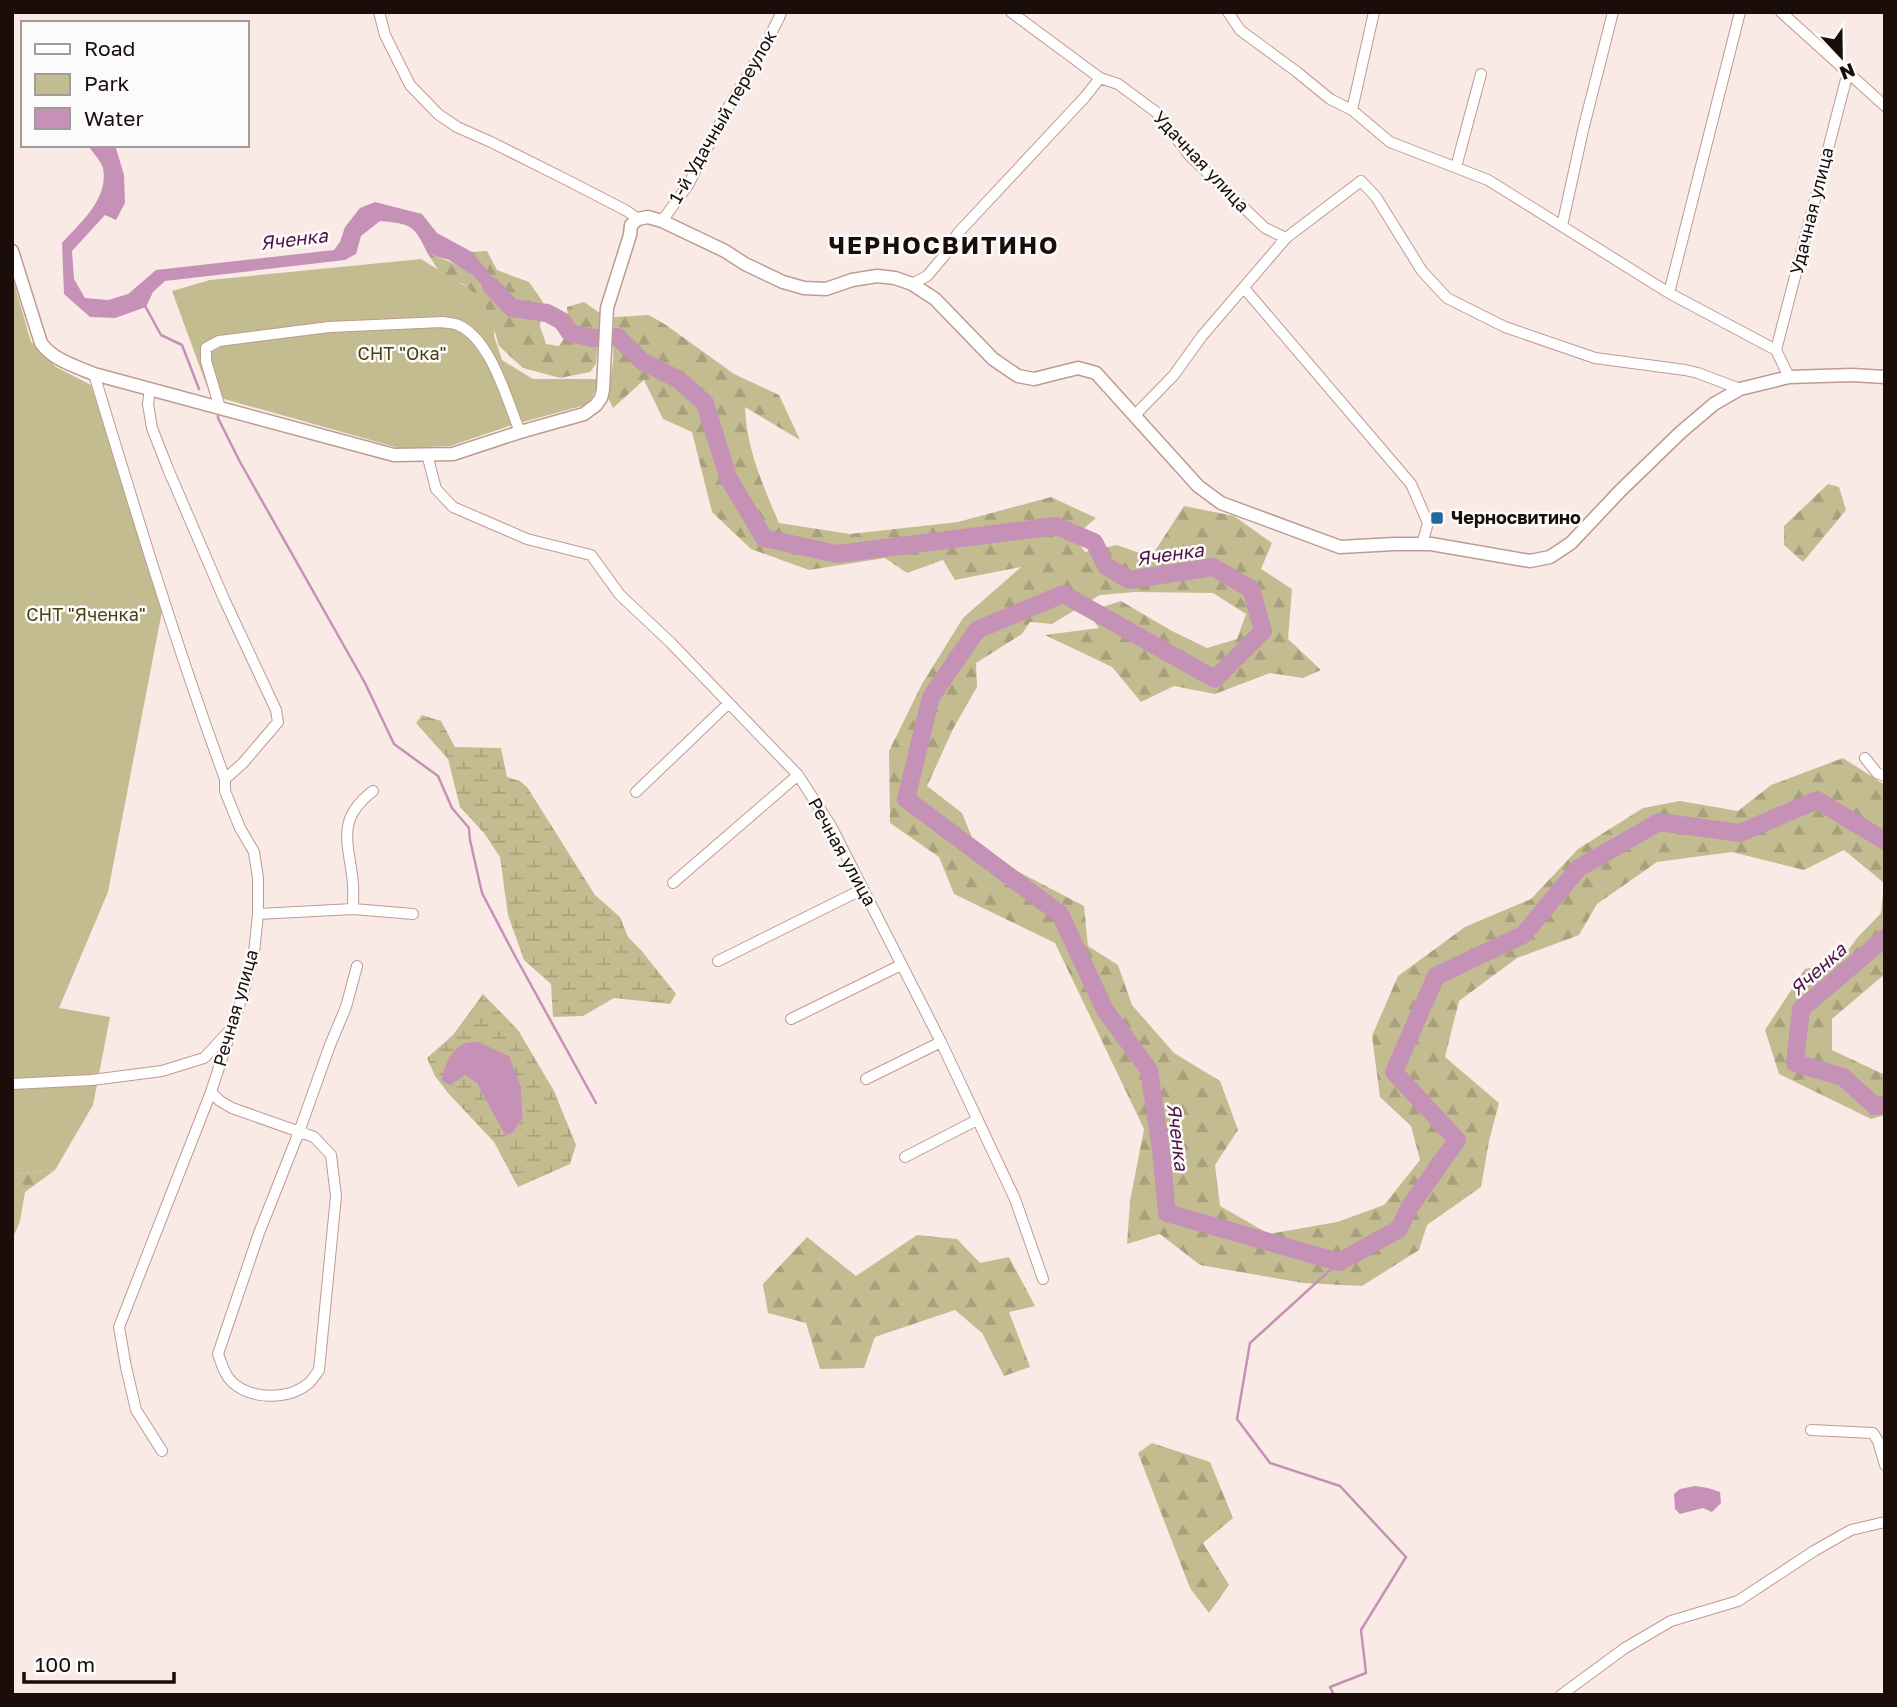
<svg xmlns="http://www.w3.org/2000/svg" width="1897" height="1707" viewBox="0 0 1897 1707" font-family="'Golos Text',sans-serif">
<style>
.green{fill:#c4bc91}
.forest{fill:url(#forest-firs)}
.wetland{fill:url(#wetland-marsh);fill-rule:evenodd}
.water{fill:#c691b7}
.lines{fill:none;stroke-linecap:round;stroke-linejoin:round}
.stream{stroke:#c691b7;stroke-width:2.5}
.river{stroke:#c691b7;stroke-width:18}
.minor-casing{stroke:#be9b90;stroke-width:12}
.tertiary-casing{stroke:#be9b90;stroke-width:15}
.minor{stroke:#fff;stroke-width:10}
.tertiary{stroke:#fff;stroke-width:12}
.poi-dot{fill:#20679c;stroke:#fbfbfb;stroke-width:2.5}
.labels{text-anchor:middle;stroke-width:5;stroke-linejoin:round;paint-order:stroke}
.street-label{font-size:18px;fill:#1a0d0a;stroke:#fbfbfb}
.park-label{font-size:18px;fill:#483f0e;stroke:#fbfbfb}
.poi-label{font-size:18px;font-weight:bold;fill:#1a0d0a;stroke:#fbfbfb;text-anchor:start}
.water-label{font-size:19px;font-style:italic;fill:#501144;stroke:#fbfbfb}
.district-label{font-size:24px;font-weight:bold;letter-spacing:2px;fill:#1a0d0a;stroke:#fbfbfb}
</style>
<defs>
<pattern id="forest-firs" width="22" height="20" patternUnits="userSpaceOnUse" patternTransform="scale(1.75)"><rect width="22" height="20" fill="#c4bc91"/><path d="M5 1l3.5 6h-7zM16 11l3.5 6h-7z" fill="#a8a07c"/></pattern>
<pattern id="wetland-marsh" width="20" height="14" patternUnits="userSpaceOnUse" patternTransform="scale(1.75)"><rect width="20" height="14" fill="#c4bc91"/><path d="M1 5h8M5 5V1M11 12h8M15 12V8" fill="none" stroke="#a8a07c"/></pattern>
</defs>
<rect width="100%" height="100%" fill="#faeae6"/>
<path class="green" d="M 421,259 L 497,306 L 494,336 L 502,360 L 533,379 L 601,379 L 589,404 L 512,425 L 450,446 L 399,448 L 210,395 L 172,291 L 210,280 Z
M 12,276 L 31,342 L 56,367 L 91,385 L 162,611 L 108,892 L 59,1008 L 110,1017 L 93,1105 L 55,1170 L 12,1174 Z"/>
<path class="forest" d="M 487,251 L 497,270 L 529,282 L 543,302 L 540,326 L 546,344 L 559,346 L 569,330 L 567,307 L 584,302 L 600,313 L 596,364 L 590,372 L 560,378 L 523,368 L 499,346 L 492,322 L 482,300 L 463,284 L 442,276 L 428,254 C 445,259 460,265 474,277 C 490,290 490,298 511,302 L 472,252 Z
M 649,315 L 666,325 L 734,374 L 779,395 L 800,440 L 745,407 C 746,447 763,486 779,523 L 850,534 L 958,522 L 1051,497 L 1096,518 L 1074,537 L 1085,552 L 1117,545 L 1151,557 L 1184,506 L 1234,516 L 1272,543 L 1261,569 L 1292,589 L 1288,639 L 1321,670 L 1303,678 L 1270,673 L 1215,694 L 1174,686 L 1141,702 L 1112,667 L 1045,635 L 1099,628 L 1087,612 L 1121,601 L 1172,631 L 1207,648 L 1237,639 L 1246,614 L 1213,593 L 1135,592 L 1100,595 L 1052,624 L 1030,622 L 1022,634 L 976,663 L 977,687 L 953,729 L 927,786 L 962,813 L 977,850 L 1084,906 L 1088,946 L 1118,965 L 1132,1005 L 1174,1053 L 1220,1081 L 1238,1130 L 1215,1165 L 1220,1206 L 1269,1234 L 1337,1222 L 1384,1205 L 1420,1160 L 1411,1126 L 1380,1097 L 1372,1036 L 1398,976 L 1465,927 L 1531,899 L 1578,849 L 1643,808 L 1680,801 L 1738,811 L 1771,785 L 1843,758 L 1885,785 L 1885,974 L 1832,1019 L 1832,1050 L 1885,1075 L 1885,1115 L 1871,1119 L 1779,1074 L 1765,1030 L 1805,969 L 1840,962 L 1857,938 L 1881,913 L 1884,883 L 1844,850 L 1804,870 L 1732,852 L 1657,862 L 1597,904 L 1579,935 L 1517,958 L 1459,1001 L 1445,1057 L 1499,1103 L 1489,1141 L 1481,1187 L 1427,1225 L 1419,1250 L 1362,1286 L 1303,1283 L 1200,1265 L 1160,1234 L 1127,1244 L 1130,1201 L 1144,1129 L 1055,943 L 954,894 L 939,857 L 890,823 L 889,751 L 922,684 L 963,618 L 1021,567 L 955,580 L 943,560 L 907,573 L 885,558 L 809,570 L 751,549 L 712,512 L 692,432 L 663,419 L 644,380 L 613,408 L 608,398 L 613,362 L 614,317 Z
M 1828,484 L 1839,487 L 1846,510 L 1803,562 L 1784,545 L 1784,526 Z
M 55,1170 L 25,1192 L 20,1221 L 12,1240 L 12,1174 Z
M 917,1235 L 957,1239 L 980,1263 L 1009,1257 L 1035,1306 L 1009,1312 L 1030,1367 L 1004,1376 L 982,1333 L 955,1310 L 875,1337 L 864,1368 L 820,1369 L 806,1323 L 768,1313 L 763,1284 L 807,1237 L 856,1276 Z
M 1152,1443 L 1210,1462 L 1233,1518 L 1203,1543 L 1229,1585 L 1209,1613 L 1190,1588 L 1138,1453 Z"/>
<path class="wetland" d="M 422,715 L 441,721 L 455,747 L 501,748 L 507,777 L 520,781 L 527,787 L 595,895 L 620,917 L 628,937 L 641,950 L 676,994 L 670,1004 L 614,998 L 583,1016 L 553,1017 L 551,984 L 524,960 L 508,915 L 500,857 L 484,833 L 460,807 L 448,759 L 416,723 Z
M 483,994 L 518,1030 L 554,1091 L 576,1145 L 570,1164 L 518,1187 L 494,1142 L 448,1093 L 435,1076 L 427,1058 L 453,1035 ZM 465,1075 L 521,1087 L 523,1118 L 513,1133 L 505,1134 L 477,1084 Z"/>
<path class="water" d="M 88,145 L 115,145 L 124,175 L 125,203 L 116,220 L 105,215 L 72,251 L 74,279 L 85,298 L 108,300 L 128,294 L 156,270 L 334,250 L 340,242 L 345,227 L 360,208 L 375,202 L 422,214 L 437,233 L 472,252 L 513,302 L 496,299 L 473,276 L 449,260 L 428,254 C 414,225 412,224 380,221 L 361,236 L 356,254 L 345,260 L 165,281 L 153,292 L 146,307 L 115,318 L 90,317 L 64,294 L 62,243 C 80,223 109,199 103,168 C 101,161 92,152 88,145 Z
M 478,1042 L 509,1056 L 521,1087 L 523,1118 L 513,1133 L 505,1135 L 477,1084 L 465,1075 L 450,1085 L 442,1081 C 443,1067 451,1049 466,1043 C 470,1042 474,1042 478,1042 Z
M 1695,1486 L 1708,1488 L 1720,1492 L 1721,1503 L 1712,1512 L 1703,1508 L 1680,1514 L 1675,1509 L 1674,1494 L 1680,1489 Z"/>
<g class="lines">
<path class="stream" d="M 144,304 L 161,335 L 182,345 L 199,389
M 218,412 L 218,418 L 240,462 L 365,683 L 394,744 L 438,776 L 452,808 L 469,828 L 470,840 L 482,893 L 515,956 L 596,1103
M 1334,1695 L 1330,1687 L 1366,1673 L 1361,1630 L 1406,1557 L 1340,1486 L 1270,1463 L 1237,1419 L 1250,1343 L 1339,1262"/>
<path class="river" d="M 491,286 L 512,308 L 547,313 L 562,321 L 570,333 L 592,338 L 618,337 L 643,362 L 679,380 L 705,403 L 728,477 L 764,538 L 837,554 L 1056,526 L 1094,542 L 1106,566 L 1129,580 L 1213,567 L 1251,589 L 1263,631 L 1215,679 L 1063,594 L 977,630 L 931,697 L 906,799 L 1060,914 L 1105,1010 L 1149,1070 L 1161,1150 L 1167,1213 L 1339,1262 L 1399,1229 L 1409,1208 L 1457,1140 L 1394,1072 L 1436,976 L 1523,935 L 1579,868 L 1659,822 L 1740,833 L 1817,800 L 1885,841
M 1885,938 L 1801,1009 L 1795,1063 L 1843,1077 L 1875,1106 L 1885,1104"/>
<g class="minor-casing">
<path id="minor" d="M 379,12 L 385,35 L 410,85 L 438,114 L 457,127 L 491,142 L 565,179 L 627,211 L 638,219
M 1011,12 L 1100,78 L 1118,84 L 1156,112 L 1190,156 L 1241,205 L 1265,228 L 1286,238 L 1361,181 L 1376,197 L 1422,271 L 1447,298 L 1505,327 L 1595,358 L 1685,370 L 1698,373 L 1740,389
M 1228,12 L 1240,30 L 1297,72 L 1330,99 L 1352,110 L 1390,142 L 1488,180 L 1669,293 L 1776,350 L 1789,377
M 1781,12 L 1885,106
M 1352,110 L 1374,12
M 1456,167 L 1481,74
M 662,221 L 688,185 L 729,106 L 762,51 L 779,18 L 781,12
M 1562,226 L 1583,130 L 1613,12
M 912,284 L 927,276 L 944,256 L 958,233 L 1085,97 L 1100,78
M 1244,288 L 1411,484 L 1428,523 L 1422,544
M 1669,293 L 1740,12
M 1776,350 L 1848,72
M 94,374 C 135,510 176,645 225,779 L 225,791 L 240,828 L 254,852 L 258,878 L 258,914 L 254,953 L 242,997 L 211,1092 L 119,1327 L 126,1367 L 136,1410 L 162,1451
M 150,389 L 148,404 L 152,428 L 168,469 L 224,599 L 276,710 L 278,722 L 243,763 L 225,779
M 220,408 L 206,361 L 206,348 L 219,341 L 329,327 L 442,322 C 447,323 453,323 458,325 C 491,339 507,400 520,432
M 1135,415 L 1174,375 L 1202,336 L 1286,238
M 427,454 L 436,489 L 453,507 L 527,539 L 591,555 L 620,595 L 670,642 L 798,775 L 831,826 L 941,1042 L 1015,1199 L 1043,1279
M 1865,758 L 1877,773 L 1885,776
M 636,792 L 729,703
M 673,883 L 798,775
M 353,909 C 353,898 354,886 352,875 C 347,838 338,818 373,791
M 258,914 L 353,909 L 413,914
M 718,961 L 863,889
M 791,1019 L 901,965
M 866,1079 L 941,1042
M 12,1084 L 92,1080 L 162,1071 L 204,1058 L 230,1030
M 211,1092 L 220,1101 L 232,1108 L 314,1137 L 331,1155 L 336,1196 L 319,1370 C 316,1374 313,1379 309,1383 C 289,1400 253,1400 233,1383 C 224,1375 222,1364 218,1354 L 259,1233 L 299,1132 L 330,1045 L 346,1007 L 357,966
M 905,1157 L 977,1120
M 1811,1430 L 1873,1433 L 1878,1441 L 1885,1465
M 1561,1695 L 1625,1648 L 1671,1621 L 1738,1601 L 1814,1551 L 1851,1530 L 1885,1522"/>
</g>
<g class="tertiary-casing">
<path id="tertiary" d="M 12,251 L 41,343 C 53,360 75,366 94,374 L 394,455 L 453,454 L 520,432 L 584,414 L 596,405 L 601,398 L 603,390 L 607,308 L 630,235 L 631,225 L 638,219 L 648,217 L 662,221 L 725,251 L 745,264 L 783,282 L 804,288 L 826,289 L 852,280 L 877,276 L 895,278 L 912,284 L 935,299 L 993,359 L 1018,376 L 1034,379 L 1078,368 L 1096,373 L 1198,486 L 1221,503 L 1340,547 L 1394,544 L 1431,544 L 1530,561 L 1550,557 L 1571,543 L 1621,490 L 1681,432 L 1714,404 L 1740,389 L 1789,377 L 1852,375 L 1885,377"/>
</g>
<use href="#minor" class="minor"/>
<use href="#tertiary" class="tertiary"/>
</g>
<rect class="poi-dot" x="1430" y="511" width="14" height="14" rx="3.5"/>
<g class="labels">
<g class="street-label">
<text transform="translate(723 117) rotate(-60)" y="6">1-й Удачный переулок</text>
<text transform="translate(1201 162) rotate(47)" y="6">Удачная улица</text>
<text transform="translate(1812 211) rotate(-76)" y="6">Удачная улица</text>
<text transform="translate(842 852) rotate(61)" y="6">Речная улица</text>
<text transform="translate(236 1008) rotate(-74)" y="6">Речная улица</text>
</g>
<g class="park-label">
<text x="402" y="360">СНТ "Ока"</text>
<text x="86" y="621">СНТ "Яченка"</text>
</g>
<g class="poi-label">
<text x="1451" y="524">Черносвитино</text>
</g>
<g class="water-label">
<text transform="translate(294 239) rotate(-7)" y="7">Яченка</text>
<text transform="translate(1170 554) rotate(-8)" y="7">Яченка</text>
<text transform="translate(1818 969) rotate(-42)" y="7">Яченка</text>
<text transform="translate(1178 1137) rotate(83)" y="7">Яченка</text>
</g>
<g class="district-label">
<text x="944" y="254">ЧЕРНОСВИТИНО</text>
</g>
</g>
<rect width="1897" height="1707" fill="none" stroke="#1a0d0a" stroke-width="28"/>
<rect x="21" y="21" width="228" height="126" fill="#fbfbfb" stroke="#a19c9b" stroke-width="2"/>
<rect x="35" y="44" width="35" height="10" fill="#ffffff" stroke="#a19c9b" stroke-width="2"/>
<text x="84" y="56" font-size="21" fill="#1a0d0a">Road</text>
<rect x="35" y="74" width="35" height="21" fill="#c4bc91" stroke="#a19c9b" stroke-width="2"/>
<text x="84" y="91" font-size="21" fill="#1a0d0a">Park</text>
<rect x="35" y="108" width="35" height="21" fill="#c691b7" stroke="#a19c9b" stroke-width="2"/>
<text x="84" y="126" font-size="21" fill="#1a0d0a">Water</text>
<g transform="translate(1841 56) rotate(158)" stroke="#fbfbfb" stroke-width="5" paint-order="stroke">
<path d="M0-5L12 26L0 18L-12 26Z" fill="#1a0d0a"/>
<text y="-10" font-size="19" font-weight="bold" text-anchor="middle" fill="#1a0d0a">N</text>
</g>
<path d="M24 1672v10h150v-10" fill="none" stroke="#1a0d0a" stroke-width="3.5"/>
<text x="35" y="1672" font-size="21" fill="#1a0d0a" stroke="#fbfbfb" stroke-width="5" paint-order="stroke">100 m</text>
</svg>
